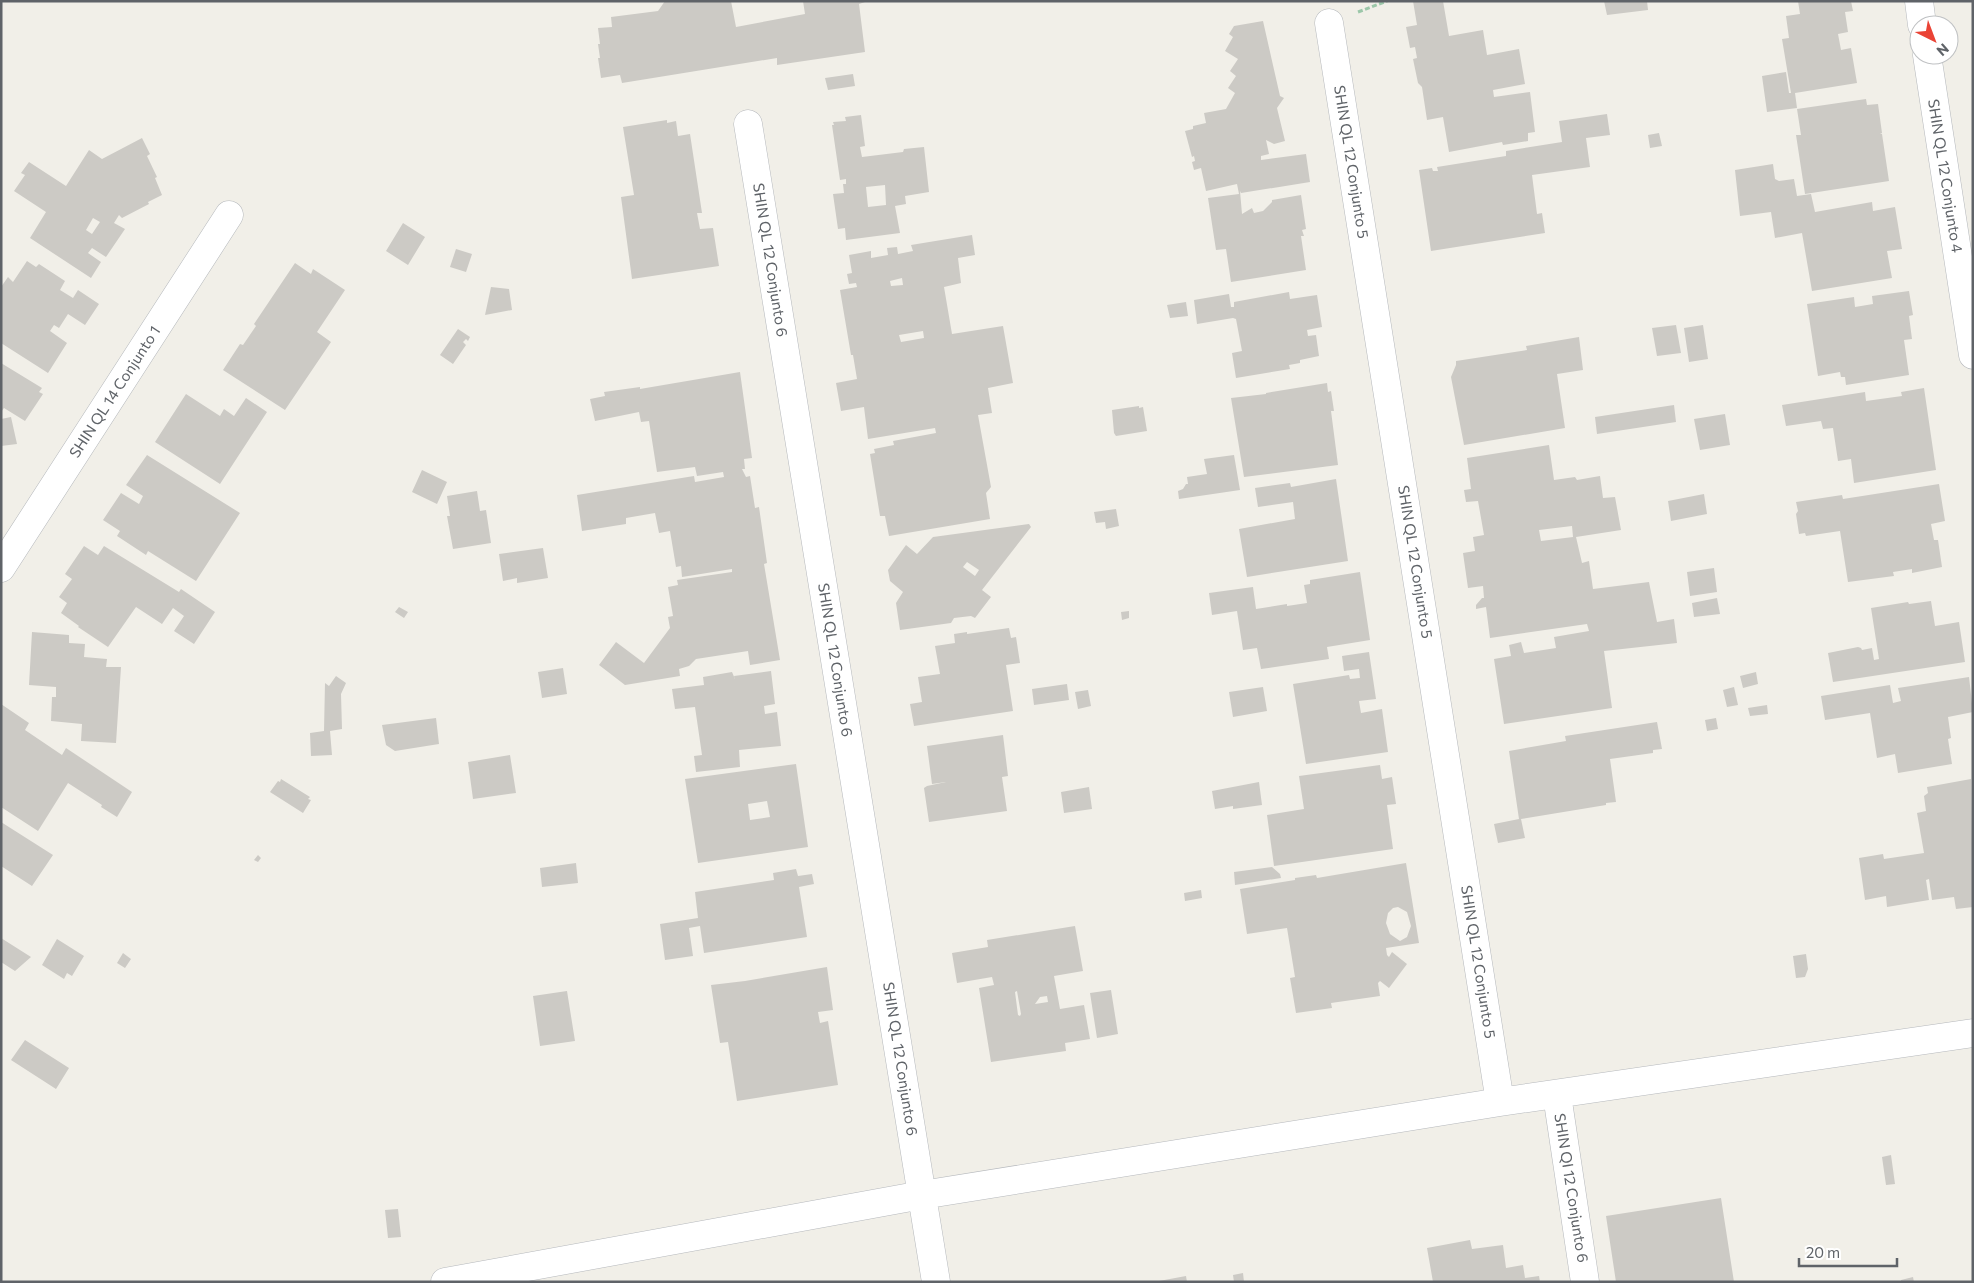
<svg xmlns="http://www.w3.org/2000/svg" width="1974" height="1283" viewBox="0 0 1974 1283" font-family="Commissioner,sans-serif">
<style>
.building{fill:#cccac5;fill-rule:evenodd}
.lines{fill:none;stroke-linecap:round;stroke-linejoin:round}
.minor-casing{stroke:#b5b8bc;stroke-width:29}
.path{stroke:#9cc7a9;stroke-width:3;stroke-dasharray:5 2.5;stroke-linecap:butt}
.minor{stroke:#fff;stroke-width:28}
.labels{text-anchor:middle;stroke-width:4;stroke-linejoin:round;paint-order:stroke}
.street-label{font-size:15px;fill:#5f6368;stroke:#fff}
</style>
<rect width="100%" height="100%" fill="#f1efe8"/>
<path class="building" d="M 665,1 L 731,1 L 736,27 L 805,14 L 803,1 L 868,1 L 859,4 L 865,52 L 777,65 L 777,58 L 622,83 L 620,75 L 601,78 L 598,58 L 600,58 L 598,44 L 600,44 L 598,28 L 612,27 L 611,17 L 658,11 Z
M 1413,1 L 1443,1 L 1449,36 L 1483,30 L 1487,55 L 1519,49 L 1525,84 L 1493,90 L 1494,97 L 1530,92 L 1535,132 L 1528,133 L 1528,141 L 1503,145 L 1502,142 L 1449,152 L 1443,117 L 1427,120 L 1422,87 L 1418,83 L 1413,59 L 1417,58 L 1415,47 L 1410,48 L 1406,27 L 1417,25 Z
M 1604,1 L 1647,1 L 1648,10 L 1607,15 Z
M 1798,1 L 1851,1 L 1853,11 L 1845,12 L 1848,32 L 1838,34 L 1841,50 L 1851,48 L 1857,83 L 1795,93 L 1797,108 L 1767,112 L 1762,76 L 1786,72 L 1789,93 L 1791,93 L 1782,39 L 1789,38 L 1786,16 L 1800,14 Z
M 1263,21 L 1280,96 L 1284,98 L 1277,108 L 1285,141 L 1274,144 L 1266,140 L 1269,154 L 1261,156 L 1261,160 L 1306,154 L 1310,182 L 1241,193 L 1240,191 L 1242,214 L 1252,208 L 1254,213 L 1263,211 L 1272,202 L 1272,200 L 1301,195 L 1306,229 L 1302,230 L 1304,236 L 1301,236 L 1306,270 L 1231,282 L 1226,249 L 1216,250 L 1208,198 L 1239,194 L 1237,184 L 1206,191 L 1201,168 L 1194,170 L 1192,162 L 1195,161 L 1194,156 L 1192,157 L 1185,131 L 1193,129 L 1193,126 L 1206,123 L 1204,113 L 1226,109 L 1235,93 L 1228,88 L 1236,76 L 1230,71 L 1238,59 L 1225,51 L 1233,37 L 1229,34 L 1234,26 Z
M 853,74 L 855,86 L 828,90 L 825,78 Z
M 1866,99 L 1867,105 L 1878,104 L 1882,133 L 1880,134 L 1882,134 L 1889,181 L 1805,194 L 1796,135 L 1801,135 L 1797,109 Z
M 1607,114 L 1610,135 L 1586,138 L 1590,167 L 1532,175 L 1537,214 L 1542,213 L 1545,233 L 1431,251 L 1419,170 L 1432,168 L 1433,171 L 1438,171 L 1437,167 L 1506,156 L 1506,151 L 1562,142 L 1559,121 Z
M 861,115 L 865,146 L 860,147 L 862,157 L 903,152 L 904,149 L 924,147 L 929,192 L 905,196 L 906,204 L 895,206 L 900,233 L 846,240 L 845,228 L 838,229 L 833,194 L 844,193 L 843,184 L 846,184 L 846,179 L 840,180 L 832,125 L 834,125 L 833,122 L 846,121 L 845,117 ZM 885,185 L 886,205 L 868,207 L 866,187 Z
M 667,120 L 667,123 L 676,121 L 678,136 L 690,134 L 702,213 L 697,213 L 700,229 L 713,228 L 719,266 L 632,279 L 621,197 L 634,195 L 623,127 Z
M 1659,133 L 1662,146 L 1650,148 L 1648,135 Z
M 142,138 L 150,154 L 147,156 L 157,177 L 155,178 L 162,195 L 148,202 L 149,204 L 122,218 L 119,215 L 114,223 L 125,229 L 106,257 L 92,248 L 88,253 L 101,262 L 91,278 L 30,238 L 46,212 L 14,191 L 25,175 L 21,173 L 29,162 L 66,186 L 89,150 L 102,159 ZM 93,218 L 100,222 L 92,234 L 86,230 Z
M 1773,164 L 1775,179 L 1779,181 L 1794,179 L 1797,196 L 1811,194 L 1815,212 L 1872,202 L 1873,211 L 1895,207 L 1902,249 L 1887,251 L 1892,278 L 1812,291 L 1802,233 L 1775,238 L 1771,212 L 1740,216 L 1735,170 Z
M 403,223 L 425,237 L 408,265 L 386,251 Z
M 972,235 L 975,255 L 958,258 L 961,283 L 944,287 L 952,334 L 1003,326 L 1013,383 L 988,388 L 992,413 L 978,415 L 991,487 L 986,493 L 990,519 L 889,536 L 885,516 L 880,516 L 870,454 L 875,453 L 874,449 L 894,445 L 893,441 L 936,433 L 935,428 L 868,439 L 864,407 L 841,411 L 836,383 L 857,379 L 853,355 L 851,355 L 840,290 L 857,287 L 856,283 L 849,284 L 847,274 L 852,273 L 849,255 L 871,251 L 871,258 L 888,255 L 887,248 L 897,247 L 898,254 L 913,251 L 911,245 ZM 902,278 L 903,285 L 891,286 L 890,281 ZM 923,331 L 924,338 L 901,342 L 899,335 Z
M 456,249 L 472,254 L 466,272 L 450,267 Z
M 27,261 L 36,267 L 39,264 L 65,281 L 60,290 L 73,298 L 78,290 L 99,304 L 85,325 L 68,314 L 59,328 L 54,325 L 50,331 L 67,343 L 48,373 L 1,343 L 1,287 L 8,277 L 13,282 Z
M 295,263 L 311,274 L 313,269 L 345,290 L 317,332 L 331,342 L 285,410 L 223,370 L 240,344 L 243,345 L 256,326 L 254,324 Z
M 491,287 L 509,289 L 512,310 L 485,315 Z
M 1909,291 L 1913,315 L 1909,316 L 1912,339 L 1904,340 L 1909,375 L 1846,385 L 1845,377 L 1841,377 L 1840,372 L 1818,376 L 1807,304 L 1854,297 L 1855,307 L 1873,304 L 1872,296 Z
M 1289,292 L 1290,299 L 1317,295 L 1322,327 L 1307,330 L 1308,336 L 1316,335 L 1319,356 L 1300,360 L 1300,363 L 1289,365 L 1290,369 L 1236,378 L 1232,353 L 1242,351 L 1236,319 L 1233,318 L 1197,324 L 1194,300 L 1229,294 L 1231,307 L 1234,307 L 1234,302 Z
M 1186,302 L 1188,316 L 1170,318 L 1167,305 Z
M 1676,325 L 1681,353 L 1657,356 L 1652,328 Z
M 1703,325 L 1708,359 L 1689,362 L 1684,328 Z
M 458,329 L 470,337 L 468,341 L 466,339 L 463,342 L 466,345 L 453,364 L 440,355 Z
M 1579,337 L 1583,370 L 1557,374 L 1565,428 L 1464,445 L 1451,377 L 1456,365 L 1456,361 L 1527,350 L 1526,346 Z
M 1,363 L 42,388 L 39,392 L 43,394 L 25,421 L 4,408 L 1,412 Z
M 740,372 L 752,458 L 744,459 L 745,469 L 742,469 L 746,477 L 750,476 L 755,508 L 759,507 L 767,563 L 764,564 L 780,660 L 750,665 L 748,651 L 696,659 L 689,666 L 679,669 L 680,676 L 625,685 L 599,665 L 616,642 L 644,663 L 670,628 L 668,617 L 673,616 L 668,587 L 678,585 L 677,580 L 732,572 L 732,569 L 682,577 L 681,566 L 676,567 L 670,531 L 659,533 L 655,513 L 626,518 L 626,524 L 582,531 L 577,495 L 694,476 L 695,482 L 724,477 L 723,472 L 697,476 L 695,467 L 657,472 L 649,421 L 641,422 L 639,412 L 595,421 L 590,399 L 605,396 L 604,392 L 640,387 L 640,389 Z
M 1327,383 L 1328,392 L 1331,391 L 1334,411 L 1331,411 L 1338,465 L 1244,477 L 1231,398 L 1266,394 L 1266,393 Z
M 1924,388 L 1936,470 L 1854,483 L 1851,459 L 1838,461 L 1833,428 L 1823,429 L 1821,421 L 1786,426 L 1782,405 L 1865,392 L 1866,401 L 1902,396 L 1901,392 Z
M 186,394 L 220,416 L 224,409 L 234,416 L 246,398 L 267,412 L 220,484 L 155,442 Z
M 1674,405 L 1676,422 L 1597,434 L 1595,417 Z
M 1139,406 L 1139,408 L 1143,407 L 1147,431 L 1116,436 L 1114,433 L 1112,410 Z
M 1725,414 L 1730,445 L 1700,450 L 1694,419 Z
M 11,417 L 17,444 L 1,446 L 1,419 Z
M 1549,445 L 1554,480 L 1575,477 L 1577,480 L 1600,476 L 1603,498 L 1615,497 L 1621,530 L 1576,537 L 1582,563 L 1589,561 L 1593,589 L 1649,582 L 1657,622 L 1674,619 L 1677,643 L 1604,651 L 1612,708 L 1504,724 L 1494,659 L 1511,656 L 1509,645 L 1521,642 L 1524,653 L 1556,648 L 1554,637 L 1589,631 L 1587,624 L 1490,638 L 1486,607 L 1476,609 L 1476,605 L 1482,598 L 1484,598 L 1483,586 L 1468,588 L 1463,553 L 1475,551 L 1473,537 L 1484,535 L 1478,501 L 1466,502 L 1464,490 L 1471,489 L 1467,458 ZM 1572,526 L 1573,537 L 1541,541 L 1539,530 Z
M 147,455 L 240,513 L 196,581 L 148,551 L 146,555 L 117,536 L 120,531 L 103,520 L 121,493 L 139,504 L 143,496 L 126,485 Z
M 1234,455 L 1240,490 L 1179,499 L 1178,491 L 1183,489 L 1186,484 L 1188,484 L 1187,477 L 1207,474 L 1204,459 Z
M 422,470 L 447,482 L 437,504 L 412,492 Z
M 1336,479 L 1348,561 L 1247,577 L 1239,529 L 1295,519 L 1293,502 L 1258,507 L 1255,488 L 1290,483 L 1291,487 Z
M 1939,484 L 1945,521 L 1931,524 L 1934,540 L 1938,540 L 1942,567 L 1912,573 L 1912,569 L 1893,572 L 1894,576 L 1848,582 L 1840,531 L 1806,536 L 1805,533 L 1799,534 L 1796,514 L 1798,511 L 1796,502 L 1842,495 L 1843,499 Z
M 477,491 L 480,511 L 486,510 L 491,543 L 453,549 L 447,516 L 450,516 L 447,496 Z
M 1704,494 L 1707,514 L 1671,521 L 1668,501 Z
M 1116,509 L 1119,526 L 1106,529 L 1105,522 L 1096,523 L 1094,512 Z
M 1029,524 L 1031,527 L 982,590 L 991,597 L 975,618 L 971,616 L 954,618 L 951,623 L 900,630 L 896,603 L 903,592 L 890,581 L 888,570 L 906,545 L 917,554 L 933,537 ZM 967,562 L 979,570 L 975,576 L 963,567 Z
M 84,546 L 98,555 L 104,546 L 179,592 L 181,589 L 215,612 L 194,644 L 174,631 L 184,616 L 173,608 L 162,624 L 136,607 L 108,647 L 78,627 L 79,626 L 61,613 L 67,603 L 59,597 L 72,579 L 65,574 Z
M 543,548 L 548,578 L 517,583 L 517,578 L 503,581 L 499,554 Z
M 1714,568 L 1717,592 L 1690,596 L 1687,572 Z
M 1360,572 L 1370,640 L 1327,647 L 1329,659 L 1261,669 L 1257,648 L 1243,650 L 1237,611 L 1212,615 L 1209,593 L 1253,587 L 1256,609 L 1287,604 L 1287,606 L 1307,603 L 1304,585 L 1310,584 L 1310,580 Z
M 1717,598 L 1720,614 L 1694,617 L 1692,603 Z
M 1931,601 L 1935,626 L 1959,622 L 1965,662 L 1833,682 L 1828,653 L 1858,647 L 1861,648 L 1862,650 L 1872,648 L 1874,660 L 1879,659 L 1871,608 L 1908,602 L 1909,604 Z
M 399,607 L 408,612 L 404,618 L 395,612 Z
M 1129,611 L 1129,618 L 1122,620 L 1121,612 Z
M 1009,628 L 1011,638 L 1016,637 L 1020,663 L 1006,665 L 1013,711 L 914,726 L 910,704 L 922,702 L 918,677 L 940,674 L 935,646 L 955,643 L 954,634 L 967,632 L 967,634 Z
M 32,632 L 69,635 L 69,643 L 85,644 L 84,657 L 107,659 L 106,667 L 121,667 L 116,743 L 81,741 L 82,724 L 51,721 L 52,697 L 56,697 L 56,687 L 29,685 Z
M 1369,652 L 1376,699 L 1359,701 L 1361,713 L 1382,709 L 1388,752 L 1306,764 L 1293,684 L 1349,675 L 1350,679 L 1360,678 L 1359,669 L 1344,671 L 1342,656 Z
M 563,668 L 567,694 L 542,698 L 538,672 Z
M 771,671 L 775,704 L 764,706 L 765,714 L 777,712 L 781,746 L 739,750 L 740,767 L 696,772 L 694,756 L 702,755 L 695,707 L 675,709 L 672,689 L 704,685 L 703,677 L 732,672 L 735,679 L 734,676 Z
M 1756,672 L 1758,684 L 1743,688 L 1740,676 Z
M 336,676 L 346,683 L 341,694 L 342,729 L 330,731 L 332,755 L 311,756 L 310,733 L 324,731 L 325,683 L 329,686 Z
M 1969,677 L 1973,712 L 1948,717 L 1951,738 L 1948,739 L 1952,764 L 1898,773 L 1895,754 L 1877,758 L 1870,713 L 1825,720 L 1821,696 L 1890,685 L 1893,703 L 1901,701 L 1898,688 Z
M 1067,684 L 1069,700 L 1034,705 L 1032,689 Z
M 1263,687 L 1267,711 L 1233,717 L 1229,692 Z
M 1734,687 L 1738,705 L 1727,707 L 1723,690 Z
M 1088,690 L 1091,706 L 1078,709 L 1075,692 Z
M 1,704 L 29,723 L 25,730 L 62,755 L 66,748 L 132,792 L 117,817 L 101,807 L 102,805 L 68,783 L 38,831 L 1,807 Z
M 1767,705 L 1768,714 L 1750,716 L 1748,708 Z
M 436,718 L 439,744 L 395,751 L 386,745 L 382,725 Z
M 1716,718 L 1718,729 L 1707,731 L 1705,720 Z
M 1657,722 L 1662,749 L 1653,750 L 1653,753 L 1610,759 L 1616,802 L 1606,803 L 1606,805 L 1521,819 L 1525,838 L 1498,843 L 1494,824 L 1519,819 L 1509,751 L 1566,741 L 1565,736 Z
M 1003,735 L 1008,776 L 1002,777 L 1007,811 L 929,822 L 924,788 L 927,786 L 946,782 L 932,784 L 927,746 Z
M 510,755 L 516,793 L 473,799 L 468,762 Z
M 796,764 L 808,847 L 698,863 L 685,779 ZM 767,801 L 770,817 L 750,820 L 748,804 Z
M 1380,765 L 1382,779 L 1392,777 L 1396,804 L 1387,805 L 1393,849 L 1274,866 L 1267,815 L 1304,809 L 1299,776 Z
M 281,779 L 310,797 L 308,799 L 311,800 L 303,813 L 270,792 L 278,781 L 280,782 Z
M 1971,779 L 1973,907 L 1956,909 L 1954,897 L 1932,900 L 1929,879 L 1926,880 L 1929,900 L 1887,907 L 1886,896 L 1865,900 L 1859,858 L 1883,854 L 1884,859 L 1924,853 L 1917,813 L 1926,811 L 1924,796 L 1928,793 L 1927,787 Z
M 1259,782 L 1262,805 L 1233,809 L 1233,806 L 1215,809 L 1212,791 Z
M 1089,787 L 1092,809 L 1064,813 L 1061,792 Z
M 1,822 L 53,855 L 32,886 L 1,866 Z
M 258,855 L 261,858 L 258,862 L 254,860 Z
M 576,863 L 578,883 L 542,887 L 540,868 Z
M 1406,863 L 1419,943 L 1386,948 L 1387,955 L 1389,957 L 1392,952 L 1407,964 L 1389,988 L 1380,981 L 1378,983 L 1380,996 L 1331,1003 L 1332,1008 L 1296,1013 L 1290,978 L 1295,977 L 1287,928 L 1247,934 L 1240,889 L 1295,880 L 1295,878 L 1316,875 L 1317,878 ZM 1398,907 L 1407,912 L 1411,926 L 1407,937 L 1400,941 L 1390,934 L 1386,923 L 1388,913 L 1393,908 Z
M 1272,867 L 1280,874 L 1281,878 L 1235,885 L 1234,872 Z
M 796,869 L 798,876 L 812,874 L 814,884 L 799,887 L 807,937 L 704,953 L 700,926 L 689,928 L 693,956 L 665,960 L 660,924 L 698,918 L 695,892 L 774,880 L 773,873 Z
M 1201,890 L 1202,898 L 1185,901 L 1184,893 Z
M 1075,926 L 1083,971 L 1054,976 L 1060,1009 L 1084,1005 L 1090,1039 L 1065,1043 L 1066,1051 L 991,1062 L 979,988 L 994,985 L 992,977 L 957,983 L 952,953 L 988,947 L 987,940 ZM 1017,991 L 1021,1014 L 1020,1016 L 1018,1015 L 1015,992 ZM 1047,996 L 1048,1002 L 1035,1004 L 1040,997 Z
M 1,938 L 31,957 L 15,971 L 1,962 Z
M 57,939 L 84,956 L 72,976 L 67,973 L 64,979 L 42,965 Z
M 123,953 L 131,959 L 125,968 L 117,963 Z
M 1806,954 L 1808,969 L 1805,977 L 1796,978 L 1793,956 Z
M 827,967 L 833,1010 L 818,1012 L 820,1023 L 828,1021 L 838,1085 L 737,1101 L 728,1042 L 720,1043 L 711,985 L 745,981 Z
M 1111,990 L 1118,1034 L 1097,1038 L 1090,993 Z
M 567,991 L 575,1041 L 540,1046 L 533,996 Z
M 25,1040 L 69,1068 L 56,1089 L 11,1060 Z
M 1891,1155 L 1895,1184 L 1886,1185 L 1882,1157 Z
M 1721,1198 L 1734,1282 L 1616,1282 L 1606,1216 Z
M 398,1209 L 401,1237 L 388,1238 L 385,1210 Z
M 1470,1240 L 1472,1249 L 1503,1245 L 1506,1268 L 1523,1265 L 1525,1278 L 1539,1276 L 1540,1282 L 1433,1282 L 1427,1248 Z
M 1243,1273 L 1244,1282 L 1234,1282 L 1233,1275 Z
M 1186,1276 L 1187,1282 L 1159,1282 L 1159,1281 Z
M 1913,1277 L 1914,1282 L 1901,1282 L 1901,1280 Z"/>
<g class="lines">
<g class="minor-casing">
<path id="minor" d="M 1919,1 L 1922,25
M 1329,23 L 1500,1102
M 1927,55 L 1973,355
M 748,124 L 936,1282
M 1,568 L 229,215
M 1557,1095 L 1585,1282
M 445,1282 L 922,1195 L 1500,1102 L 1973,1033"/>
</g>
<path class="path" d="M 1358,12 L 1387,1"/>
<use href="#minor" class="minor"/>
</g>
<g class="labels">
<g class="street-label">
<text transform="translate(1351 162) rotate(81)" y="5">SHIN QL 12 Conjunto 5</text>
<text transform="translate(1945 176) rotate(81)" y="5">SHIN QL 12 Conjunto 4</text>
<text transform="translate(770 260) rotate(81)" y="5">SHIN QL 12 Conjunto 6</text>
<text transform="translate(115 392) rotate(-57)" y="5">SHIN QL 14 Conjunto 1</text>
<text transform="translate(1415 562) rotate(81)" y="5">SHIN QL 12 Conjunto 5</text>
<text transform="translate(835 660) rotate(81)" y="5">SHIN QL 12 Conjunto 6</text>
<text transform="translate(1478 962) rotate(81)" y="5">SHIN QL 12 Conjunto 5</text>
<text transform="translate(900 1059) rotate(81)" y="5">SHIN QL 12 Conjunto 6</text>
<text transform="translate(1571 1188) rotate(81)" y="5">SHIN QI 12 Conjunto 6</text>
</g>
</g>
<rect width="1974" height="1283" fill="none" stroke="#5f6368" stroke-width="5"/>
<g transform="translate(1934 40) rotate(138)"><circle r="24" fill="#ffffff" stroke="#bfc1c3"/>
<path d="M0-4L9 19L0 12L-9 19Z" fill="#ea4335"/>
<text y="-8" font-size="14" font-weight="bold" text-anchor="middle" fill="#5f6368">N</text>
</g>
<path d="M1799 1258v8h98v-8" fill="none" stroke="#5f6368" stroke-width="2.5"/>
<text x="1806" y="1258" font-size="15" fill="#5f6368" stroke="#ffffff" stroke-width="4" paint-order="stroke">20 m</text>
</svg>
